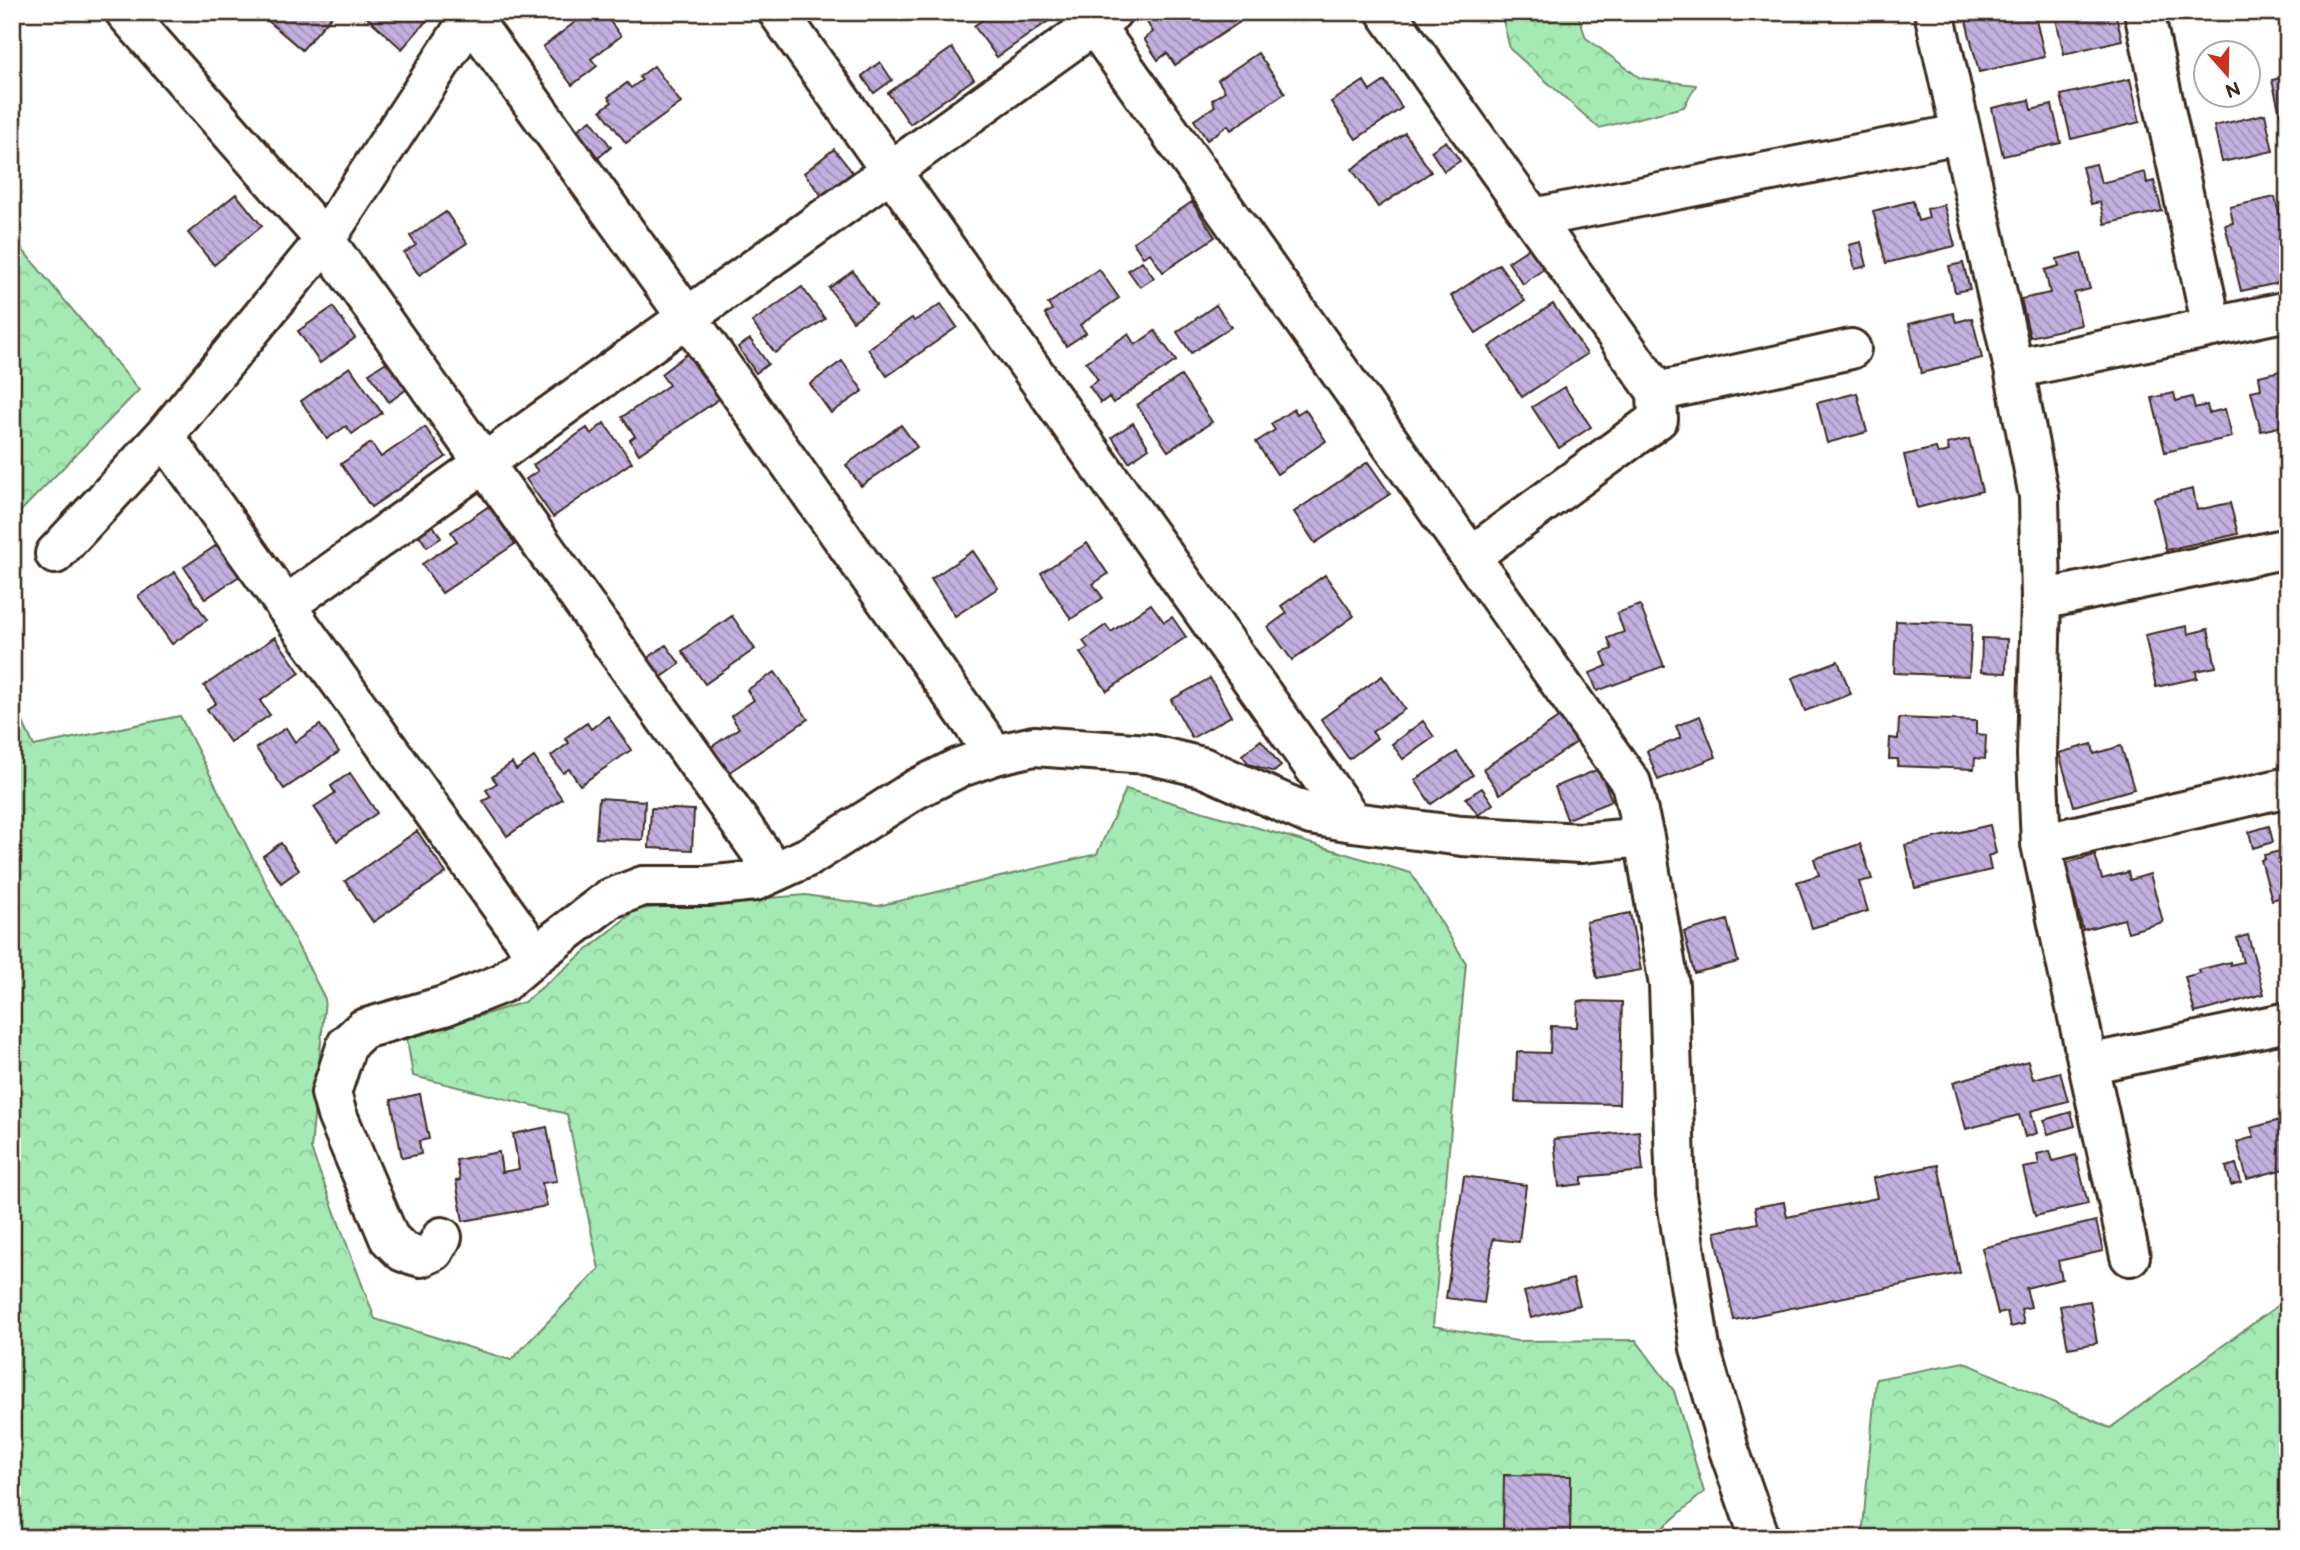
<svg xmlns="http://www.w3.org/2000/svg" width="2300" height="1550" viewBox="0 0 2300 1550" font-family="'Balsamiq Sans',sans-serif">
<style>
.forest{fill:url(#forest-crowns);stroke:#708a6a;stroke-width:2}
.building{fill:url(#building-back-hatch);stroke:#3b2a1e;stroke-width:2}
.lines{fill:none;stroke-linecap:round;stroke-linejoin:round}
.minor-casing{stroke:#3b2a1e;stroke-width:44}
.minor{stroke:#fff;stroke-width:38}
</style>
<defs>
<pattern id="forest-crowns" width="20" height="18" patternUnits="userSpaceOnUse" patternTransform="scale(1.75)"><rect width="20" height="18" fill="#a5eab5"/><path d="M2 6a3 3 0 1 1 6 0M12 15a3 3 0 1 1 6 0" fill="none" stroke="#8fc99b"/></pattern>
<pattern id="building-back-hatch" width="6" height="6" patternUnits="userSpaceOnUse" patternTransform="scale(1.75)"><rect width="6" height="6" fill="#c3b0e0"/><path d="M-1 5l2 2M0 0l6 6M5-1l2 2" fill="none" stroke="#a08fb5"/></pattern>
</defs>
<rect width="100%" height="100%" fill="#fff"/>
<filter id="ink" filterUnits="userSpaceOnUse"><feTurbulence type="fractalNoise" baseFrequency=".0143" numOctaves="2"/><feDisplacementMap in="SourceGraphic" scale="14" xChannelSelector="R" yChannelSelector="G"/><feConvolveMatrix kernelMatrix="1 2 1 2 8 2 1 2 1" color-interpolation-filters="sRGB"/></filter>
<g filter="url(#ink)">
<path class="forest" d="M 1501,12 L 1577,12 L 1586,38 L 1640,78 L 1696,85 L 1684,107 L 1599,128 L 1510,49 Z
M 12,237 L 139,390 L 12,520 Z
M 12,699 L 34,746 L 180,716 L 325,999 L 311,1149 L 375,1319 L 511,1360 L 599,1269 L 567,1114 L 413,1076 L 407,1039 L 524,1002 L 637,909 L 806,895 L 878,906 L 1097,854 L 1126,789 L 1411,873 L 1466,963 L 1433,1326 L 1517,1341 L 1636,1340 L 1674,1391 L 1704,1492 L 1657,1533 L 1655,1538 L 12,1538 Z
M 2288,1298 L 2288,1538 L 1862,1538 L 1876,1379 L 1964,1362 L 2110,1428 Z"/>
<path class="building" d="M 262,12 L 335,12 L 302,50 L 260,14 Z
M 361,12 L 434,12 L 402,49 Z
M 588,12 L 603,12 L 621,36 L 591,59 L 597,66 L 572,85 L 543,47 Z
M 993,12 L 1055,12 L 1057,15 L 997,57 L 974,26 Z
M 1149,12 L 1233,12 L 1240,22 L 1175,65 L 1167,53 L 1158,60 L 1144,39 L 1153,32 L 1143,16 Z
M 2004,12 L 2017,12 L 2018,15 L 2034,12 L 2045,57 L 1979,72 L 1966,21 Z
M 2065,12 L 2115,12 L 2122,40 L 2064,54 L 2056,19 L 2066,17 Z
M 952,48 L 974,79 L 910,124 L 888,93 Z
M 1258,53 L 1285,93 L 1231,130 L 1228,125 L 1207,140 L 1194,120 L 1215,106 L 1212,100 L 1225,91 L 1218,80 Z
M 880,62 L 892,80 L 874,93 L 862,76 Z
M 654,66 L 681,103 L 626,143 L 601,110 L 612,102 L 608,97 L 627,83 L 631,88 L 642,80 L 639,77 Z
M 2288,76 L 2288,147 L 2272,80 Z
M 2130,79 L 2140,122 L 2071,139 L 2061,95 Z
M 1364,81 L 1370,91 L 1385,81 L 1402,108 L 1356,139 L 1331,102 Z
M 2029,100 L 2031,110 L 2052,105 L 2061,143 L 2003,156 L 1992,108 Z
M 2265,114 L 2273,151 L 2222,162 L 2214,126 Z
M 591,120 L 611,147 L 598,158 L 577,130 Z
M 1405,133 L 1431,172 L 1378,207 L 1352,169 Z
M 1446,141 L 1460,161 L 1444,171 L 1431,151 Z
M 834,149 L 853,173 L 823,197 L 804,173 Z
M 2096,164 L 2101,183 L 2145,172 L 2147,183 L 2154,181 L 2162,211 L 2105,224 L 2100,202 L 2091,204 L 2082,167 Z
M 236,194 L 262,226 L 214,265 L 188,233 Z
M 2275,197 L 2288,250 L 2288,281 L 2241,291 L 2225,225 L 2233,223 L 2230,207 Z
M 1913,201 L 1918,221 L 1929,218 L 1927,209 L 1944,205 L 1955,246 L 1886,263 L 1873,211 Z
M 1192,202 L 1215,237 L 1163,272 L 1150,253 L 1143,257 L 1133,242 Z
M 446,212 L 467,243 L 419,275 L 404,253 L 416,245 L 410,236 Z
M 1861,242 L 1867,266 L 1855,269 L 1849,245 Z
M 1531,247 L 1545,268 L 1523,284 L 1508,262 Z
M 2081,253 L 2090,289 L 2074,293 L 2081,325 L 2030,337 L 2021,299 L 2050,293 L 2045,270 L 2059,266 L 2057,259 Z
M 1142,261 L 1154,278 L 1140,287 L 1128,270 Z
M 1963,263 L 1970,289 L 1955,292 L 1949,266 Z
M 1499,264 L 1525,301 L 1476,333 L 1451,296 Z
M 1099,269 L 1119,298 L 1080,325 L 1086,333 L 1066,346 L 1045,314 L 1052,310 L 1048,304 Z
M 853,271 L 876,305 L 853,321 L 829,288 Z
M 802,287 L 825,319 L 775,353 L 752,322 Z
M 941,304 L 957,327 L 887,376 L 868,349 L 912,318 L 914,321 Z
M 1553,304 L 1587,354 L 1522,397 L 1489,347 Z
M 1216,305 L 1231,327 L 1191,353 L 1177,332 Z
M 333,307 L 355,338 L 320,363 L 298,331 Z
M 1953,313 L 1956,322 L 1972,318 L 1982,358 L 1921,373 L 1909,324 Z
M 1155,331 L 1176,361 L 1113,403 L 1109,397 L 1101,403 L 1089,386 L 1098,380 L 1086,362 L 1128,334 L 1135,345 Z
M 750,339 L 768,364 L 756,373 L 738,347 Z
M 687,354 L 719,399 L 639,454 L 630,440 L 635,436 L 622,417 L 669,385 L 661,374 Z
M 388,361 L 407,389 L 389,402 L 369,373 Z
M 842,361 L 863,391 L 831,413 L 810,384 Z
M 350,367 L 382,413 L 352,434 L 346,426 L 327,439 L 301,401 Z
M 2288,369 L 2288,425 L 2261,431 L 2251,391 L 2261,389 L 2259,376 Z
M 1181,376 L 1212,422 L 1168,451 L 1137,405 Z
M 1564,387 L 1591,427 L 1559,448 L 1532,407 Z
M 1857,393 L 1867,432 L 1827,443 L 1817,403 Z
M 2174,393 L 2176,401 L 2192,397 L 2195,408 L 2207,405 L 2209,413 L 2225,409 L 2232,437 L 2165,452 L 2152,398 Z
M 1294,409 L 1297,414 L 1305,409 L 1326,441 L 1277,474 L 1256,442 L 1275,430 L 1271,424 Z
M 604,423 L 632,462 L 553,517 L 526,479 L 538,471 L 533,465 L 587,428 L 591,434 Z
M 1133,423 L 1149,448 L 1129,462 L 1112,437 Z
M 901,425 L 917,447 L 861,486 L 846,465 Z
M 425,427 L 446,457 L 371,507 L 341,464 L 371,443 L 381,457 Z
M 1969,439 L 1982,491 L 1917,508 L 1904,455 L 1936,448 L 1938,454 L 1949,451 L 1947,444 Z
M 1368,462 L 1390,494 L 1315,543 L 1294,512 Z
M 2193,489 L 2197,510 L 2230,503 L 2238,534 L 2166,550 L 2154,498 Z
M 489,506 L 515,544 L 442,593 L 422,564 L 457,541 L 451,532 Z
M 431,522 L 441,538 L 427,547 L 416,531 Z
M 223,541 L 244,573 L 205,599 L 184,567 Z
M 1087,543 L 1108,574 L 1093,584 L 1103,598 L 1071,619 L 1041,573 Z
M 973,551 L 998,588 L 955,616 L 931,579 Z
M 175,572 L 207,620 L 172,644 L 138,596 Z
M 1325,575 L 1354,616 L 1292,660 L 1268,627 L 1287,613 L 1281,606 Z
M 1151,604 L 1164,622 L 1172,617 L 1186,637 L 1107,691 L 1080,653 L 1088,648 L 1083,641 L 1106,625 L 1111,632 Z
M 1640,605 L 1664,666 L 1597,691 L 1590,673 L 1607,666 L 1602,653 L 1612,649 L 1608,638 L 1624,632 L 1617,613 Z
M 732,616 L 755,649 L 705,684 L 682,651 Z
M 1896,621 L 1972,624 L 1969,676 L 1894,673 Z
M 2187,626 L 2188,634 L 2208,629 L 2216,667 L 2196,671 L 2197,678 L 2156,687 L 2145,635 Z
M 275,637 L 300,673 L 260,701 L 270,715 L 230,742 L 207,709 L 216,703 L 204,686 Z
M 1982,638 L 2007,639 L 2006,673 L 1981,672 Z
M 666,645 L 680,664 L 656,681 L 642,662 Z
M 1838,661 L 1851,694 L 1805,711 L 1792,678 Z
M 775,672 L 808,719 L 728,773 L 710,748 L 739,728 L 731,716 L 754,700 L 747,690 Z
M 1382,676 L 1405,709 L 1372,732 L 1377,738 L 1349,759 L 1321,719 Z
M 1210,678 L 1231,716 L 1192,738 L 1171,700 Z
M 608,716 L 631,750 L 580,785 L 569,769 L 563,773 L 551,756 L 569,743 L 565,738 L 587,723 L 591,729 Z
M 1700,716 L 1716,757 L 1658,780 L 1647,751 L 1681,738 L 1676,726 Z
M 1560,717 L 1577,742 L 1500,794 L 1483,769 Z
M 1899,718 L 1976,721 L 1976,734 L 1986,735 L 1985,759 L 1975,758 L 1974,769 L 1897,766 L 1898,759 L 1889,759 L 1890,738 L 1898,739 Z
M 1423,721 L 1434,737 L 1403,759 L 1392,744 Z
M 320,725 L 339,752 L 284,789 L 256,748 L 286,728 L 295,742 Z
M 1261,740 L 1281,766 L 1274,772 L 1249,764 L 1242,755 Z
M 2092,744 L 2094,754 L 2121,746 L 2134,789 L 2074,806 L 2059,753 Z
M 1457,752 L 1473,775 L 1431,804 L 1415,780 Z
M 534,757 L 562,799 L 507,836 L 483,801 L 491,797 L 486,790 L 497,783 L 492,777 L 512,763 L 516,770 Z
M 1599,769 L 1612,801 L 1567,819 L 1555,787 Z
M 350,773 L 377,813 L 337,841 L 314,807 L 335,793 L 331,786 Z
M 1482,788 L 1493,804 L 1478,815 L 1466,798 Z
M 599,798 L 645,801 L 643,840 L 596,838 Z
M 651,808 L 694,810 L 692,850 L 649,848 Z
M 1990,825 L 1996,853 L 1988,856 L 1991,870 L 1915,888 L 1905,845 Z
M 2269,826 L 2273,842 L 2253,848 L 2249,832 Z
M 417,831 L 446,873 L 373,922 L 345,881 Z
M 281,843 L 299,870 L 281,883 L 263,856 Z
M 1860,844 L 1872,879 L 1859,882 L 1868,911 L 1812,928 L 1797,882 L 1819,875 L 1814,859 Z
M 2288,849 L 2288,895 L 2272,900 L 2261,860 L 2265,859 L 2264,855 Z
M 2095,855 L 2102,879 L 2128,872 L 2130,880 L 2150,874 L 2163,922 L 2128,932 L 2124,919 L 2083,930 L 2066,863 Z
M 1630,913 L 1641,970 L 1597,978 L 1586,922 Z
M 1727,920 L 1738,962 L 1694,973 L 1684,932 Z
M 2248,935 L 2264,994 L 2195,1013 L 2185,977 L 2200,973 L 2198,970 L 2230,962 L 2230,965 L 2243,962 L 2237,938 Z
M 1578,1001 L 1622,1002 L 1619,1104 L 1515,1102 L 1517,1052 L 1550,1053 L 1551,1026 L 1577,1027 Z
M 2028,1061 L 2033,1079 L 2060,1072 L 2068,1101 L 2031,1111 L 2037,1133 L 2025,1137 L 2019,1115 L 1966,1129 L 1953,1082 Z
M 420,1094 L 429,1139 L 419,1141 L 421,1154 L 402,1158 L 391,1100 Z
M 2071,1112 L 2075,1126 L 2048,1134 L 2044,1120 Z
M 2284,1119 L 2288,1134 L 2288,1168 L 2247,1179 L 2237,1142 L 2254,1137 L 2251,1128 Z
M 547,1127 L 557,1181 L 542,1183 L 547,1206 L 463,1221 L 456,1181 L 460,1180 L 456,1160 L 499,1152 L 502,1172 L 519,1169 L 513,1134 Z
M 1639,1131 L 1643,1171 L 1582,1177 L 1582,1184 L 1559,1187 L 1554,1139 Z
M 2050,1151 L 2053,1161 L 2076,1155 L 2088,1204 L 2035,1216 L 2023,1168 L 2039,1165 L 2037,1154 Z
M 2236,1164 L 2241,1182 L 2231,1185 L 2226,1167 Z
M 1938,1165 L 1960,1273 L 1734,1320 L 1715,1232 L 1758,1223 L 1755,1207 L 1784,1202 L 1787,1217 L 1877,1198 L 1873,1178 Z
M 1464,1176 L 1526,1185 L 1519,1242 L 1493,1239 L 1484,1303 L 1446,1298 Z
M 2096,1221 L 2103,1251 L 2058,1261 L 2062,1279 L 2026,1288 L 2031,1307 L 2021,1309 L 2024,1324 L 2010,1327 L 2007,1312 L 1998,1314 L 1982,1248 Z
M 1573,1279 L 1580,1305 L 1531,1318 L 1524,1292 Z
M 2090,1301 L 2097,1343 L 2068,1348 L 2060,1306 Z
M 1504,1475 L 1571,1476 L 1570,1533 L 1503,1531 Z"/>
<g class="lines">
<g class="minor-casing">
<path id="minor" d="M 125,12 L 325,240 L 775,872
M 474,12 L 325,240 L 164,436 L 536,955 L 609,899 L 643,886 L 707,886 L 755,881 L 810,856 L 916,789 L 958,768 L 995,755 L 1034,746 L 1148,754 L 1202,767 L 1311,815 L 1353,822 L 1462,836 L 1580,843 L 1644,837
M 778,12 L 1353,822
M 1085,12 L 1631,783 L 1644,837 L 1669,985 L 1676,1195 L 1700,1348 L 1729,1450 L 1760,1538
M 1386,12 L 1657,392 L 1658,419 L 1471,556
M 1934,12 L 2014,369 L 2039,496 L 2041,600 L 2037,755 L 2041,844 L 2088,1064 L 2288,1022
M 2144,12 L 2212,327
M 471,18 L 687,317 L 995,755
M 1533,218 L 1960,134
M 2014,369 L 2288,311
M 1657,392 L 1851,349
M 55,554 L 164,436
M 2041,600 L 2288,548
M 285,606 L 1112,12
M 2041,844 L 2288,787
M 2088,1064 L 2130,1256
M 442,1237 L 434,1251 L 421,1257 L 403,1252 L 389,1238 L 337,1115 L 331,1093 L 347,1044 L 363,1029 L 444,1006 L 503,983 L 536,955"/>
</g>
<use href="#minor" class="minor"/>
</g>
</g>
<rect width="2300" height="1550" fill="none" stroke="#fff" stroke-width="42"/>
<rect x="21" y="21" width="2258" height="1508" fill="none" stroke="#3b2a1e" stroke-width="2.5" filter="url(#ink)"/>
<g transform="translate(2227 74) rotate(160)"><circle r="33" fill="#ffffff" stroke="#b1aaa5" stroke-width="2"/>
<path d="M0-5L12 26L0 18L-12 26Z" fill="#c8321e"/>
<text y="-10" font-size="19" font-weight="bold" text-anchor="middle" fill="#3b2a1e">N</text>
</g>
</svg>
